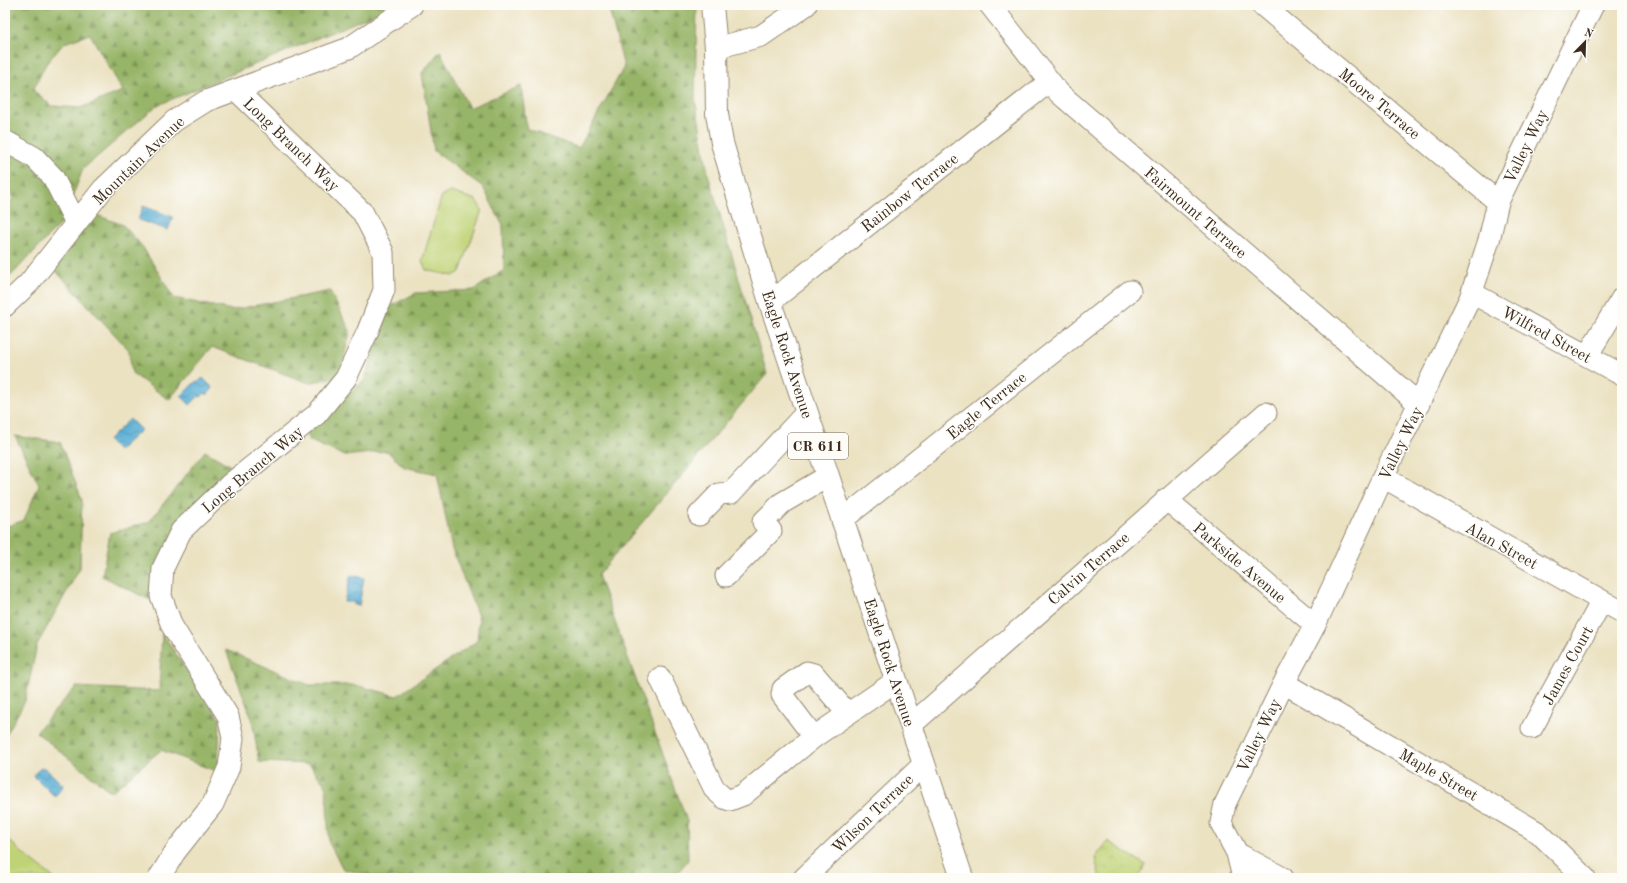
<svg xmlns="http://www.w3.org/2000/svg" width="1627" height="883" viewBox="0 0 1627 883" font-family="'Old Standard TT',serif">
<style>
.grass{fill:#bfd376;stroke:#7d7e4a}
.forest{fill:url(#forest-firs);stroke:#697042;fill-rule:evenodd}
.park{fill:url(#park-crowns);stroke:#7d7e4a}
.water{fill:url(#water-waves);stroke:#4a6c7a}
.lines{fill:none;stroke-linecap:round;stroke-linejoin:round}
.minor-casing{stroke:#938670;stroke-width:23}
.major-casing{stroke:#938670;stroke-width:24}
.minor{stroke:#fff;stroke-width:21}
.major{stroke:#fff;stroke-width:22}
.labels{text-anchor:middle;stroke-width:3;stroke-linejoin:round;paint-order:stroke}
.shield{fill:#fdfcf7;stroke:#75695f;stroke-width:1}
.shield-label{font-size:15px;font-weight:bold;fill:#3b2a1e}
.street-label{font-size:16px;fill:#3b2a1e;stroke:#fdfcf7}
</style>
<defs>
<pattern id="forest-firs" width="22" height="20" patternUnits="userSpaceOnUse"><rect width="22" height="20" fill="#97b567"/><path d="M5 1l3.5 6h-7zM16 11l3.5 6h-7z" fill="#7c9354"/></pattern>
<pattern id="park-crowns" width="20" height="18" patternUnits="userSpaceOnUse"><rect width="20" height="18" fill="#bfd376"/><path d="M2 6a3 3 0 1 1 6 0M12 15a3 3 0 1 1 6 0" fill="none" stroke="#a5b566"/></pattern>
<pattern id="water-waves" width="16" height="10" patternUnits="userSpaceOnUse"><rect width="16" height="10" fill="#59aed5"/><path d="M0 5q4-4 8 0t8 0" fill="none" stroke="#4b8eac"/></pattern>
</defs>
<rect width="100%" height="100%" fill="#fdfcf7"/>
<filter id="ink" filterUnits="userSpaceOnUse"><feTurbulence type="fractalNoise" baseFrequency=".025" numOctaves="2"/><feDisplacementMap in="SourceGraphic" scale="8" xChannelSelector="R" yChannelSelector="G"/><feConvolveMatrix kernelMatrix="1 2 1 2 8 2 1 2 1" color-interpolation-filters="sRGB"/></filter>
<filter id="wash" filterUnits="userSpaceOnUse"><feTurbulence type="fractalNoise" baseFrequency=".012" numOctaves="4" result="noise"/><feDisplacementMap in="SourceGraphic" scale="16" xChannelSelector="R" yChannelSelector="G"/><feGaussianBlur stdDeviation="0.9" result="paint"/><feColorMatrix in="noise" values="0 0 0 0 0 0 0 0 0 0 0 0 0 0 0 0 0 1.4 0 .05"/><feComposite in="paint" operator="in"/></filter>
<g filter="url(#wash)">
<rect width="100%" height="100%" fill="#ebe2c2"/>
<path class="grass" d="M 451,192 L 476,200 L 482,210 L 460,272 L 453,276 L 426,270 L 422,261 L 442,195 Z
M 5,836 L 21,852 L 54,878 L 5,878 Z"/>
<path class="forest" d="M 5,5 L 387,5 L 382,11 L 156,106 L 83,169 L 63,221 L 5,282 L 5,208 L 13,199 L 5,184 ZM 90,34 L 123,91 L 80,108 L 52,106 L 33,90 L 46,64 L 64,43 Z
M 608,5 L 697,5 L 695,98 L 708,174 L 767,374 L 598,575 L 687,821 L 688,860 L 673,878 L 381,878 L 343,869 L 329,843 L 326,786 L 309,764 L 259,762 L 252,719 L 226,650 L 309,685 L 355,685 L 397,696 L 477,641 L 479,619 L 452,549 L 437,474 L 404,467 L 387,451 L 345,456 L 310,441 L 299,411 L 338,401 L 364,381 L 389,307 L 416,293 L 474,290 L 504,270 L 503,226 L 483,187 L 434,151 L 422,73 L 440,51 L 469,108 L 521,86 L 527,129 L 579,148 L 624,67 Z
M 94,214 L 123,225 L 142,246 L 174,298 L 232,310 L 330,291 L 350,331 L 340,376 L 309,383 L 212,347 L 169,400 L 132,373 L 129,350 L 54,269 Z
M 15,436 L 60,442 L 82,500 L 80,568 L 37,645 L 25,701 L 5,737 L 5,527 L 24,520 L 39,485 Z
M 205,451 L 231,466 L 182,519 L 156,566 L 150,600 L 102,576 L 110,533 L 149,522 Z
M 162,633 L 220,720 L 218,772 L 161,750 L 111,792 L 36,732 L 76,687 L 159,691 Z"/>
<path class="park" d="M 1108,841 L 1146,865 L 1138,878 L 1100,878 L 1095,858 Z"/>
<path class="water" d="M 143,206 L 173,217 L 168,230 L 138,220 Z
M 203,378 L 213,388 L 207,395 L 205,393 L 201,397 L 199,396 L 190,405 L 181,396 L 196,381 L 198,382 Z
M 130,419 L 141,430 L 118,451 L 108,440 Z
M 351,575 L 364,578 L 359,606 L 354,605 L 354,602 L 344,602 Z
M 41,768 L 45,768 L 63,785 L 62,788 L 56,795 L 53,795 L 35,777 L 34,774 Z"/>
</g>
<g filter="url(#ink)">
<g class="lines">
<g class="minor-casing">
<path id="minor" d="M 990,5 L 1059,93 L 1419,404
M 1262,5 L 1498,202
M 716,48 L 761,36 L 806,5
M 5,141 L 34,157 L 53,177 L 76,223
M 1472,293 L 1622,375
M 770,302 L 1049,82
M 5,306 L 29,283 L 103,189 L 174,121 L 206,101 L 349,48 L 412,5
M 1587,356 L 1622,298
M 1383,477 L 1622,612
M 1166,499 L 1315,625
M 699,515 L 719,494 L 731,493 L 807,412
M 842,520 L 1130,291
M 726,576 L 771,531 L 763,522 L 782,503 L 828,476
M 660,678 L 715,790 L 724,798 L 730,800 L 743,795 L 814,737 L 896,681
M 1284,683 L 1539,833 L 1585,878
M 911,725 L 1266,413
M 1532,728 L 1602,601
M 814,737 L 782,695 L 783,689 L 807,672 L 814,674 L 848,714
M 1237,853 L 1283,878
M 159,878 L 175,852 L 213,804 L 229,767 L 233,738 L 228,716 L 172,626 L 161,596 L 163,568 L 181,531 L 229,485 L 317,414 L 346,378 L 367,333 L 384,290 L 383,252 L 363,213 L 236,90
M 804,878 L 924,764
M 1243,878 L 1237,853 L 1221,823 L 1225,804 L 1284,683 L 1315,625 L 1383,477 L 1470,298 L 1489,240 L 1498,202 L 1593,5"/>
</g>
<g class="major-casing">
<path id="major" d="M 712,5 L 716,48 L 717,114 L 722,143 L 770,302 L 962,878"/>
</g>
<use href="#minor" class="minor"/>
<use href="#major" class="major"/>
</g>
</g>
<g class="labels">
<rect class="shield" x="788" y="433" width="60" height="26" rx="3"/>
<g class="shield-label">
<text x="818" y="451">CR 611</text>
</g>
<g class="street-label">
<text transform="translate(1380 103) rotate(40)" y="6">Moore Terrace</text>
<text transform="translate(292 144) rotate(44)" y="6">Long Branch Way</text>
<text transform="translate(1525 146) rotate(-64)" y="6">Valley Way</text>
<text transform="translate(138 160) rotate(-44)" y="6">Mountain Avenue</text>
<text transform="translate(909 192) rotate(-38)" y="6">Rainbow Terrace</text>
<text transform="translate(1196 212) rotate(41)" y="6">Fairmount Terrace</text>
<text transform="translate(1547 334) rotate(29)" y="6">Wilfred Street</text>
<text transform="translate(788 354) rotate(72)" y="6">Eagle Rock Avenue</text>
<text transform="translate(986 405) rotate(-39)" y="6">Eagle Terrace</text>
<text transform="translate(1400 443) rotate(-64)" y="6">Valley Way</text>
<text transform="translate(252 469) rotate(-40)" y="6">Long Branch Way</text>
<text transform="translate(1502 545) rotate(29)" y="6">Alan Street</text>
<text transform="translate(1240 562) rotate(40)" y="6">Parkside Avenue</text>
<text transform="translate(1088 568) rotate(-41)" y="6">Calvin Terrace</text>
<text transform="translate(890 662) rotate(72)" y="6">Eagle Rock Avenue</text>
<text transform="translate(1567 665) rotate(-61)" y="6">James Court</text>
<text transform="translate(1258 735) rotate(-64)" y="6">Valley Way</text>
<text transform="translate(1439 774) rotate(30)" y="6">Maple Street</text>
<text transform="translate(872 813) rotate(-44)" y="6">Wilson Terrace</text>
</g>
</g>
<rect width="1627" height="883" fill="none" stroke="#fdfcf7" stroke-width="20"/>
<g transform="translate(1585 42) rotate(23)" stroke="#fdfcf7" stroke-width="3" paint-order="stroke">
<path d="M0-3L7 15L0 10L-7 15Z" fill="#3b2a1e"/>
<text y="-6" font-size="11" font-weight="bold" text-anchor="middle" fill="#3b2a1e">N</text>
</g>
</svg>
